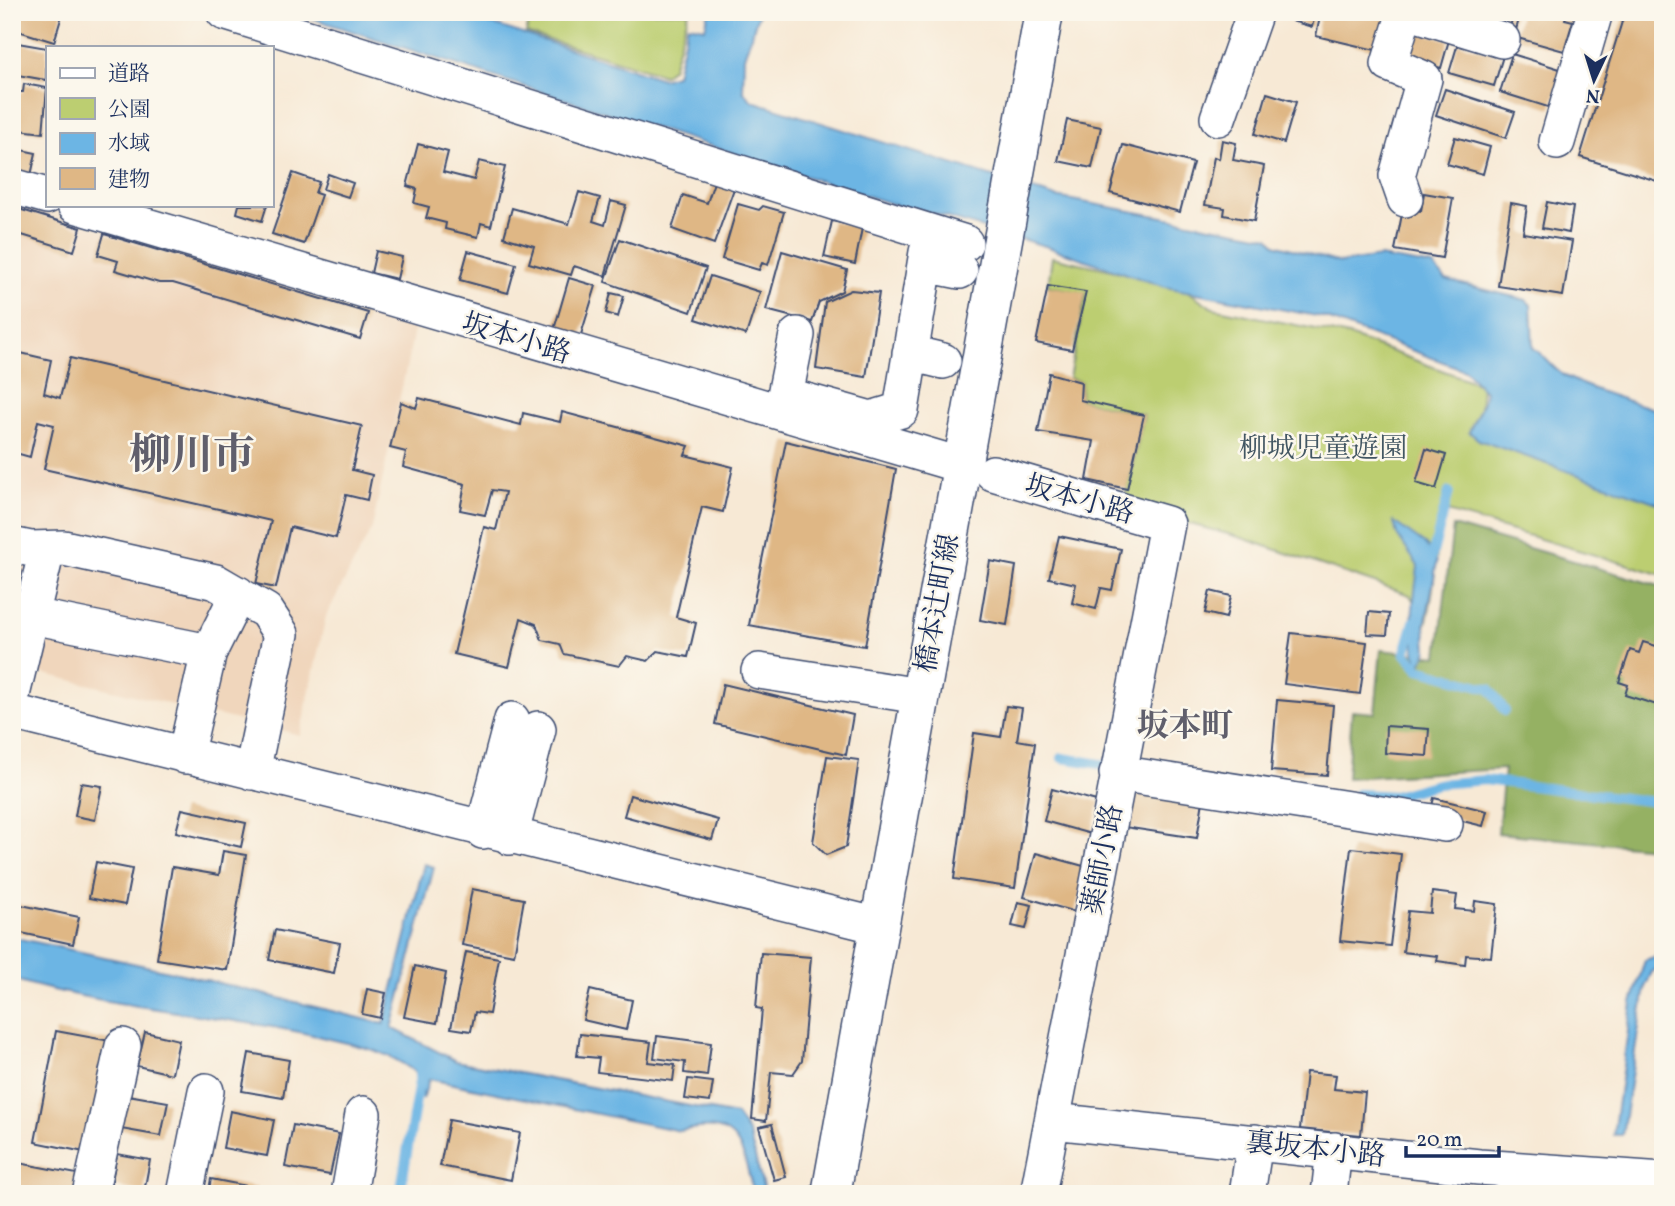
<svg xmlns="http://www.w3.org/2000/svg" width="1675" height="1206" viewBox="0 0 1675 1206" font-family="Vollkorn,'Noto Serif JP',serif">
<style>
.built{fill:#f0d6bc}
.green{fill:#bcce71;stroke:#6c7e68;stroke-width:2}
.forest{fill:#95b163;stroke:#587060;stroke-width:2}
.water{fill:#6cb5e4;stroke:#4472a1;stroke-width:2}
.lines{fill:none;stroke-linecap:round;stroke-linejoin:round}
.stream{stroke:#6cb5e4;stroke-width:10}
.building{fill:#dfb785}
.minor-casing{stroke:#3c4b70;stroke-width:38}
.major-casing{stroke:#3c4b70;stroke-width:41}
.minor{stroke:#fff;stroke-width:35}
.major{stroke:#fff;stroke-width:38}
.labels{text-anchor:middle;stroke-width:5;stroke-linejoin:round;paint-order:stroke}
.street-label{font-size:28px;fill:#1b2f5e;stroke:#fbf7ec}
.park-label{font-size:28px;fill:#435763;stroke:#fbf7ec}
.quarter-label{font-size:32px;font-weight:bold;fill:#605f6c;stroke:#fbf7ec}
.town-label{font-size:42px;font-weight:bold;fill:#605f6c;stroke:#fbf7ec}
</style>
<rect width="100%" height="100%" fill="#fbf7ec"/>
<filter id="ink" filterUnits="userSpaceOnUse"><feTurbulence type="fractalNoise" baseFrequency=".0143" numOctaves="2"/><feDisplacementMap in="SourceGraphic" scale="14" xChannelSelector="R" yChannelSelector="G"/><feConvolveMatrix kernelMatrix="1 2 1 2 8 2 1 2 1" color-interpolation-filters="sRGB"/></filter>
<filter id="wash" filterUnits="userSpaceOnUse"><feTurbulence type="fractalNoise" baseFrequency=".00686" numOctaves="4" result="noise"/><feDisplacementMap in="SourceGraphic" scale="28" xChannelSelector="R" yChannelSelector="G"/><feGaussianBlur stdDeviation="1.57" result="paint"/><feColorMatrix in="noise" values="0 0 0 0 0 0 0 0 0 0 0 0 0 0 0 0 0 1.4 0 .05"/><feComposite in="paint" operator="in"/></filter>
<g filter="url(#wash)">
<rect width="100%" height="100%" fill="#f7e9d5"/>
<path class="built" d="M 12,198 L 417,317 L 372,528 L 326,616 L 300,735 L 12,666 Z"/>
<path class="green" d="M 532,12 L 689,12 L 672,68 L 664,75 L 526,33 Z
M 1052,257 L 1152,279 L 1195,271 L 1189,292 L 1213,308 L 1349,336 L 1482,385 L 1480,408 L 1469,432 L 1663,500 L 1663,575 L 1444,511 C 1434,548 1437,587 1426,624 L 1410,595 L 1239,537 L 1123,506 L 1144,415 L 1080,400 L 1081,382 L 1069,378 L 1086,293 L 1048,286 Z"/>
<path class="forest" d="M 1453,526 L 1663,587 L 1663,849 L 1498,833 L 1504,769 L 1347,778 L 1352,711 L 1375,713 L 1381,650 L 1438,656 Z"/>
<path class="water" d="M 292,12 L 455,12 L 662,79 L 676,75 L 688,25 L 705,28 L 709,12 L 759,12 L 744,57 L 743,91 L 752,101 L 1056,197 L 1269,237 L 1275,244 L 1340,263 L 1380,257 L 1433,266 L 1446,280 L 1526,300 L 1531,305 L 1533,348 C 1542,352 1552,369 1565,376 C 1595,392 1630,401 1663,412 L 1663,505 L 1479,440 L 1469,432 L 1483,402 L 1485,391 L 1465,370 L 1322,317 L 1165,287 L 1045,246 L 911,207 L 908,209 Z
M 1394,522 L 1426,545 L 1437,562 L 1425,626 L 1427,650 L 1421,665 L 1418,665 C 1407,627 1414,604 1418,566 L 1397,535 Z
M 424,864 L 434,867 L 392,1028 L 456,1061 L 736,1115 L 749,1134 L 765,1194 L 754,1194 C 741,1145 740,1117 680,1131 L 429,1079 L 423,1099 C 422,1089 420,1077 412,1070 C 385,1049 349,1044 317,1036 C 216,1013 111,1009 12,979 L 12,937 L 178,973 L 384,1024 Z
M 1663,954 L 1663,965 L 1652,972 L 1645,987 L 1622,1135 L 1613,1135 L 1632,1003 L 1645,960 Z"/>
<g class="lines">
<path class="stream" d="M 1429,567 L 1449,492
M 1414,622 L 1405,653 L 1419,669 L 1490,689 L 1505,711
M 1062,758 L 1113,766
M 1358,794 L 1394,796 L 1437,784 L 1485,780 L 1663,803
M 400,1194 L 421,1070"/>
</g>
<g id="blocks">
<path class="building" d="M 12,12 L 63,12 L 54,42 L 12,29 Z
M 1295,12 L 1316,12 L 1312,27 L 1292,21 Z
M 1321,12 L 1394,12 L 1384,52 L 1316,36 Z
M 1447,12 L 1514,12 L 1509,31 Z
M 1521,12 L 1567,12 L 1565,19 L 1573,21 L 1564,51 L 1514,37 Z
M 1625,12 L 1663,12 L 1663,183 L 1580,157 Z
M 1410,30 L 1449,40 L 1441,68 L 1402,58 Z
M 12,42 L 47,48 L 46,80 L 12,74 Z
M 1458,43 L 1503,56 L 1494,86 L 1449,73 Z
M 1512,54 L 1563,70 L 1551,108 L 1500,92 Z
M 12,76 L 19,77 L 17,92 L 23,92 L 24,84 L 47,88 L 43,133 L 12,129 Z
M 1445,89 L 1515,112 L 1506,138 L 1436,115 Z
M 1267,93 L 1296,102 L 1284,143 L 1255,134 Z
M 1067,120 L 1101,127 L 1092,168 L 1058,161 Z
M 1455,137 L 1490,147 L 1483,174 L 1447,164 Z
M 1222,140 L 1236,143 L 1233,160 L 1264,166 L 1254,221 L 1224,215 L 1225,208 L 1205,205 L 1214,157 L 1219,159 Z
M 418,144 L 448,152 L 443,172 L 474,180 L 479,161 L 505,167 L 491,226 L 481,223 L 478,237 L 445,229 L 446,223 L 426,218 L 429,207 L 414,203 L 417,189 L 407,186 Z
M 1123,145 L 1193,163 L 1180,212 L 1110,193 Z
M 12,148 L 36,153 L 30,180 L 12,176 Z
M 293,173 L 319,182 L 315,193 L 321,195 L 304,244 L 272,234 Z
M 328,174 L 353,183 L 348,197 L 323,189 Z
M 716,176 L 736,183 L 714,244 L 672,229 L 683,195 L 707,203 Z
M 579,192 L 600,198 L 593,221 L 605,225 L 611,201 L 626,205 L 605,276 L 574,266 L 571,275 L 529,263 L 534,246 L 504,237 L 512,208 L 569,224 Z
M 1424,193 L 1453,198 L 1442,258 L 1395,250 L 1403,209 L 1421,211 Z
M 1547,202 L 1573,207 L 1569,233 L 1542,228 Z
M 1511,203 L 1527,206 L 1523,233 L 1572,241 L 1563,296 L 1498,286 Z
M 738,204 L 759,210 L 763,206 L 784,212 L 768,265 L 762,263 L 759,270 L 722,259 Z
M 239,205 L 267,205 L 262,221 L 237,213 Z
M 12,207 L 81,228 L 74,251 L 12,232 Z
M 832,221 L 862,228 L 855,264 L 824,257 Z
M 104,234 L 368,313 L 360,339 L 173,283 L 159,283 L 115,270 L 118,261 L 98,255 Z
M 620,239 L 706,268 L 691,312 L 605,282 Z
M 376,251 L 402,257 L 397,279 L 371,273 Z
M 468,251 L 516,264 L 508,293 L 460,280 Z
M 782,251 L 847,270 L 842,291 L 819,302 L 812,322 L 766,310 Z
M 710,276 L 760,292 L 746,335 L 696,319 Z
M 569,278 L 596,286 L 579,341 L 553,333 Z
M 1048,286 L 1086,292 L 1072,350 L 1036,343 Z
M 851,290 L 879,293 L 866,377 L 816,369 L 825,302 Z
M 611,293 L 624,296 L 618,317 L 606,313 Z
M 12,351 L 51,360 L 44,393 L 60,398 L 70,358 L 362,426 L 352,470 L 372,475 L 367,500 L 346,495 L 336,538 L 290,527 L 276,588 L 256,584 L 271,521 L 44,469 L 54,425 L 38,421 L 30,457 L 12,452 Z
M 1049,373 L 1081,382 L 1080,400 L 1144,415 L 1127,489 L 1087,480 L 1094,441 L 1038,432 Z
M 419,398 L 521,425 L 523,413 L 560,422 L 562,412 L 689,446 L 685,455 L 733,467 L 723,512 L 702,507 L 676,617 L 696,623 L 688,657 L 658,651 L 648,661 L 627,656 L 619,666 L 564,654 L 560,644 L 542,640 L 536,624 L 521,618 L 509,667 L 454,654 L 484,527 L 496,530 L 505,492 L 492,490 L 485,515 L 460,510 L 465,484 L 403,467 L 406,452 L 390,448 L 401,402 L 416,408 Z
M 786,441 L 896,469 L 865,646 L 749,625 Z
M 1426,449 L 1446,455 L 1436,489 L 1416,483 Z
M 1059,536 L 1121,549 L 1112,590 L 1101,588 L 1096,609 L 1072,603 L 1076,584 L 1049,578 Z
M 990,561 L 1016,566 L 1007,625 L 980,620 Z
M 1210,591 L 1231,596 L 1226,618 L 1205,613 Z
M 1369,612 L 1389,614 L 1387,635 L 1367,634 Z
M 1291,633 L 1367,642 L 1360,694 L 1284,684 Z
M 1643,642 L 1663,648 L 1663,707 L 1625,695 L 1628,685 L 1619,682 L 1630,650 L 1639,653 Z
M 723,684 L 853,715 L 846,755 L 715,724 Z
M 1277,700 L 1333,705 L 1327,775 L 1271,771 Z
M 1006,706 L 1022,708 L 1017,740 L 1035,743 L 1015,888 L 954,879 L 974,733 L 1001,737 Z
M 1386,726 L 1429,729 L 1427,756 L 1385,753 Z
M 827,756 L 859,760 L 846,847 L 826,855 L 813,842 Z
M 81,783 L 102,786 L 95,820 L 75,816 Z
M 1052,789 L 1100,802 L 1091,834 L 1044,821 Z
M 1129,791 L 1203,801 L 1197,838 L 1124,827 Z
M 630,795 L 718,820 L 712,840 L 624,816 Z
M 1434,798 L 1487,811 L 1483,826 L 1430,813 Z
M 182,809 L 246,823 L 241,847 L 176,832 Z
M 1351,848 L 1401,854 L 1390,946 L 1340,941 Z
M 223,851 L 246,855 L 227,970 L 157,959 L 172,867 L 219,875 Z
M 1036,853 L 1087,867 L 1075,912 L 1024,897 Z
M 96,862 L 132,869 L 125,905 L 89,898 Z
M 472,889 L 524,899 L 514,955 L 462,945 Z
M 1432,892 L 1457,895 L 1455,909 L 1474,911 L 1475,901 L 1497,904 L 1491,957 L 1466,955 L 1465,965 L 1437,961 L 1438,956 L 1403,952 L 1408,911 L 1430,913 Z
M 1018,902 L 1032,905 L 1026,929 L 1012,926 Z
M 12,903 L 79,917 L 73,944 L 12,931 Z
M 275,930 L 340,943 L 334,973 L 269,960 Z
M 466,952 L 499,958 L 489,1014 L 475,1012 L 471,1031 L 451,1028 Z
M 761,953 L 811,957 L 802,1061 L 793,1074 L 771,1072 L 766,1121 L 752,1119 L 762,1009 L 756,1008 Z
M 415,966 L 446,973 L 437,1023 L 404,1017 Z
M 367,989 L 386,993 L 380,1018 L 362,1014 Z
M 590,990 L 632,1000 L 626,1030 L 583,1020 Z
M 56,1031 L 116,1042 L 94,1154 L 35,1142 Z
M 145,1032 L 179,1040 L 172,1074 L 137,1066 Z
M 580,1034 L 651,1042 L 648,1062 L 675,1065 L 673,1081 L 597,1072 L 599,1058 L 577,1056 Z
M 657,1036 L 711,1043 L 707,1076 L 684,1073 L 685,1062 L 654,1058 Z
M 249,1053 L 289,1060 L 283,1098 L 242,1091 Z
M 1306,1072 L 1336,1075 L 1334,1089 L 1365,1092 L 1361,1135 L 1300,1129 Z
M 688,1079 L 713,1082 L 710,1102 L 685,1099 Z
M 128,1095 L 168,1102 L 161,1136 L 121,1129 Z
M 230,1111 L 274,1120 L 267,1156 L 223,1148 Z
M 449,1120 L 520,1133 L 511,1180 L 440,1166 Z
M 772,1124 L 786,1177 L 774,1180 L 759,1127 Z
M 293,1125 L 339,1134 L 330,1175 L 285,1167 Z
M 117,1154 L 150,1160 L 144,1192 L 111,1186 Z
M 19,1163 L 82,1175 L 79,1194 L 13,1194 Z
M 211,1179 L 257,1188 L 256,1194 L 208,1194 Z"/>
</g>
</g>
<g filter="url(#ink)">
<use href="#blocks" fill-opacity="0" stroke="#3c4b70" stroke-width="2"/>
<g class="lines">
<g class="minor-casing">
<path id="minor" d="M 224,12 L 965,243
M 1405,12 L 1389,64 L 1424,79 L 1397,176 L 1405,199
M 1410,12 L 1502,40
M 1218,118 L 1255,12
M 1557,142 L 1595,12
M 12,186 L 47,196
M 75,205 L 960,465
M 925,264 L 960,271
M 797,335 L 785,395 L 871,419 L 901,410 L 927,252
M 910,353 L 943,361
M 993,473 L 1167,524 L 1038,1194
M 12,545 L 31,549 L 64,548 L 216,582 L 266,611 L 281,634 L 252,772
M 12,618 L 47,619 L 209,652 L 185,756
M 209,652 L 238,594
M 759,671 L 920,696
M 12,695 L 47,550
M 12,712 L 879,926
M 1117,773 L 1445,824
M 483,831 L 512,720
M 510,837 L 538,729
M 1053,1121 L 1479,1167 L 1663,1180
M 90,1194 L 123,1046
M 185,1194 L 206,1091
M 349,1194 L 363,1114
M 1247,1194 L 1255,1142
M 1329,1194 L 1334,1150"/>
</g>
<g class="major-casing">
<path id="major" d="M 831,1194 L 1044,12"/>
</g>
<use href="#minor" class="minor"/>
<use href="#major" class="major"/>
</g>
</g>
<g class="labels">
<g class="street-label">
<text transform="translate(517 337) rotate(17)" y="10">坂本小路</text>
<text transform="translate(1080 498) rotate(16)" y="10">坂本小路</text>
<text transform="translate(936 603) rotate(-80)" y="10">橋本辻町線</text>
<text transform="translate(1101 859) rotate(-79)" y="10">薬師小路</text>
<text transform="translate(1316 1148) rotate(6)" y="10">裏坂本小路</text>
</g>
<g class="park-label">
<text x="1323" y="457">柳城児童遊園</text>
</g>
<g class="quarter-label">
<text x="1185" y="736">坂本町</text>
</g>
<g class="town-label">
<text x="192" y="468">柳川市</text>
</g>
</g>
<rect width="1675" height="1206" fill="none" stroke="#fbf7ec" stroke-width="42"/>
<rect x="46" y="46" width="228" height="161" fill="#fbf7ec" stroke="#a1a7b3" stroke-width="2"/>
<rect x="60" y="68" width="35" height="10" fill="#ffffff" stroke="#a1a7b3" stroke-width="2"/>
<text x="108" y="80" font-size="21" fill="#1b2f5e">道路</text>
<rect x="60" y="98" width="35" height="21" fill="#bcce71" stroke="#a1a7b3" stroke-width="2"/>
<text x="108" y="116" font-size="21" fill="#1b2f5e">公園</text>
<rect x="60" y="133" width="35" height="21" fill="#6cb5e4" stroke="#a1a7b3" stroke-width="2"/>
<text x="108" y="150" font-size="21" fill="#1b2f5e">水域</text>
<rect x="60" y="168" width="35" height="21" fill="#dfb785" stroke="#a1a7b3" stroke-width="2"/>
<text x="108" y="186" font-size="21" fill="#1b2f5e">建物</text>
<g transform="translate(1594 80) rotate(184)" stroke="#fbf7ec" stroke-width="5" paint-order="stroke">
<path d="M0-5L12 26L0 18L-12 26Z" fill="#1b2f5e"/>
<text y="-10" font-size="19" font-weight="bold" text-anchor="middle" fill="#1b2f5e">N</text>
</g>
<path d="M1406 1146v10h93v-10" fill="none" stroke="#1b2f5e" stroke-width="3.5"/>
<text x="1416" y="1146" font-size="21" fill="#1b2f5e" stroke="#fbf7ec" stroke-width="5" paint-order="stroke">20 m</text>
</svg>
